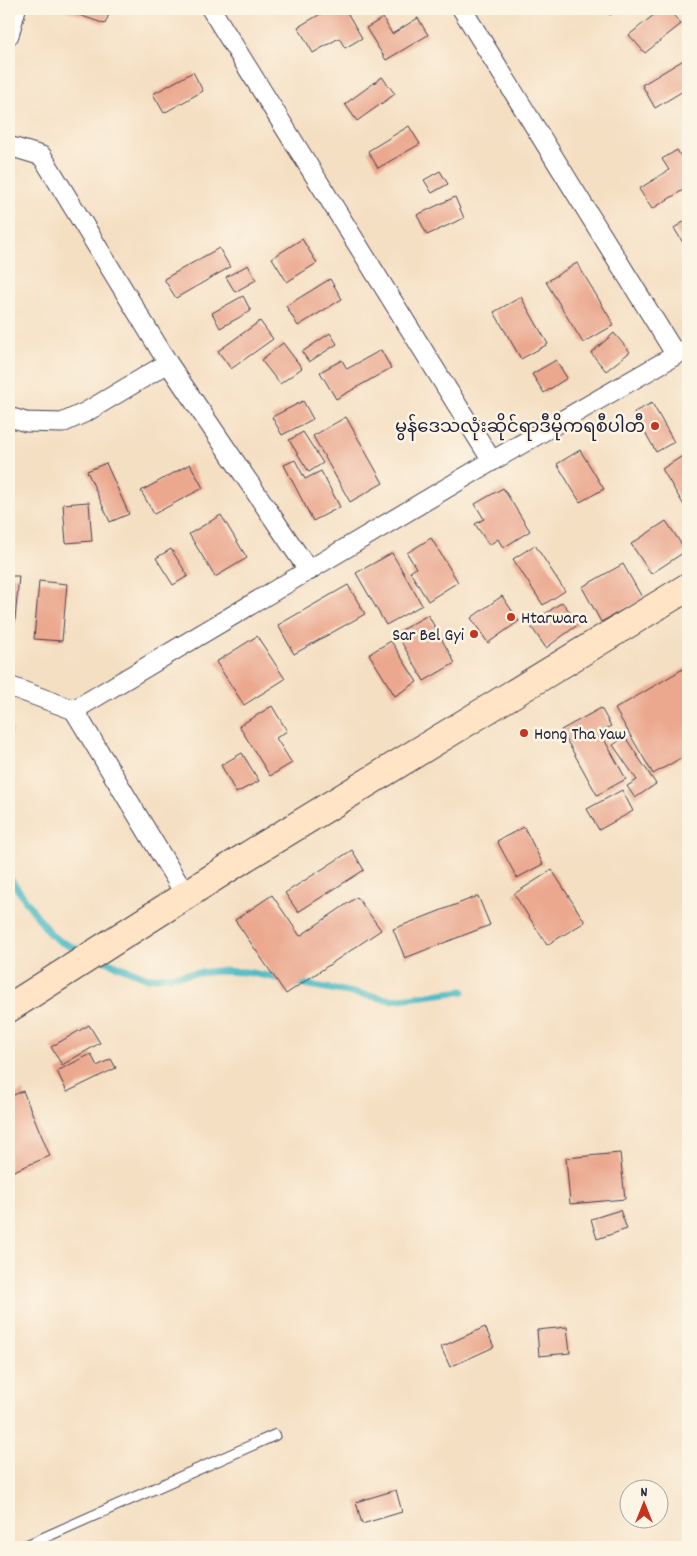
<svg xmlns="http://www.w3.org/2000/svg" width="697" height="1556" font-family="Dekko,'Noto Sans Myanmar',sans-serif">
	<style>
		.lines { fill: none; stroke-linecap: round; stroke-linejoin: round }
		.stream { stroke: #4cbac4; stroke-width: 7 }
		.building { fill: #eba88f }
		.lane-casing { stroke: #423e4f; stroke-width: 12 }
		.street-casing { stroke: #423e4f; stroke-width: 21 }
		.secondary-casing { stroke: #423e4f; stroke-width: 30 }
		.lane { stroke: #fff; stroke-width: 10 }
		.street { stroke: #fff; stroke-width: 19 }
		.secondary { stroke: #ffe4c6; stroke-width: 28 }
		.poi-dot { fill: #c8321e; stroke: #fcf5e5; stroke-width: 2 }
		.labels { text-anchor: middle; stroke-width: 5; stroke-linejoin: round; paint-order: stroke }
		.poi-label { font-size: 18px; fill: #22223b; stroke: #fcf5e5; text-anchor: end }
	</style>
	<rect width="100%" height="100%" fill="#fcf5e5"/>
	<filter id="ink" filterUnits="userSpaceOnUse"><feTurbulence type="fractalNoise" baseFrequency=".02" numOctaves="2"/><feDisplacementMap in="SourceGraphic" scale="10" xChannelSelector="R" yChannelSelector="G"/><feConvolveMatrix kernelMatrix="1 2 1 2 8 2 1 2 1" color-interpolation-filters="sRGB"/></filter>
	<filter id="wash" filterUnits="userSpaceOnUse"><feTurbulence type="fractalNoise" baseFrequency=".0096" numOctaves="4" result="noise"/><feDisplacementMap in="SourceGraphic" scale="20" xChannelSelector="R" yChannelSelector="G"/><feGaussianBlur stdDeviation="1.12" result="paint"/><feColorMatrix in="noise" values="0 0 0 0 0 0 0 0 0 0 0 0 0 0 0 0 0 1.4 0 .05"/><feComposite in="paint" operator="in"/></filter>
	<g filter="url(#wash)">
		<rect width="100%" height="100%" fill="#f5dfc3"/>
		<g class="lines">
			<!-- stream -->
			<g class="stream">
				<path d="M9 877 50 934 61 942 84 952"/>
				<path d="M101 959 148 978 218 971 246 972 283 979"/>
				<path d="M293 982 392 1000 463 991"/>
			</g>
		</g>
		<g id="blocks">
			<!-- building -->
			<g class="building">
				<path d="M62 9H111L105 24Z"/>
				<path d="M329 9H345L362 38 345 48 339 38 313 53 298 27Z"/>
				<path d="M607 9H620L610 15Z"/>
				<path d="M661 9H668L681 24 645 53 629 35Z"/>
				<path d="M383 18 392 34 418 18 428 35 386 60 366 28Z"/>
				<path d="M685 59 688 65V88L655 108 642 85Z"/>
				<path d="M193 72 203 91 164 113 153 94Z"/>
				<path d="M382 77 395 94 357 121 345 104Z"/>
				<path d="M409 126 420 144 378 168 368 151Z"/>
				<path d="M677 150 687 166 688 165V187L652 209 639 189 669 170 662 159Z"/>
				<path d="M440 171 448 184 432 193 424 180Z"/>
				<path d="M455 197 464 218 427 235 417 215Z"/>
				<path d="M688 219V251L674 228Z"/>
				<path d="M302 239 317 263 287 282 272 258Z"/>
				<path d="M219 248 230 267 176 298 164 279Z"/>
				<path d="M577 263 614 325 583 343 546 282Z"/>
				<path d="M248 265 256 280 235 292 226 277Z"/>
				<path d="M330 279 342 299 298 326 286 306Z"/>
				<path d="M243 296 251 311 220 328 212 313Z"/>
				<path d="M521 297 548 344 521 359 494 312Z"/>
				<path d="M260 321 273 339 231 369 218 351Z"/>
				<path d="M330 333 337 344 309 362 302 352Z"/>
				<path d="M614 333 630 352 606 371 591 353Z"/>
				<path d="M283 343 302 368 280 384 261 360Z"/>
				<path d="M381 350 391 368 336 399 320 372 342 360 347 369Z"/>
				<path d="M556 360 567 378 544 393 532 374Z"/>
				<path d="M303 401 313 419 282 435 272 417Z"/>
				<path d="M652 403 674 442 656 452 634 412Z"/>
				<path d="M346 417 383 483 350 502 313 436Z"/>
				<path d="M303 432 323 463 309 472 289 440Z"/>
				<path d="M580 450 604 489 580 502 557 464Z"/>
				<path d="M684 455 688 461V512L662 469Z"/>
				<path d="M295 460 305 479 321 471 340 507 313 521 284 465Z"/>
				<path d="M106 463 129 514 110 522 87 471Z"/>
				<path d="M190 464 203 488 154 514 141 491Z"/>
				<path d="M503 488 530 531 503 548 498 539 489 545 475 524 484 519 475 504Z"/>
				<path d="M89 502 92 541 66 543 63 504Z"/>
				<path d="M221 515 247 558 215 577 189 534Z"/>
				<path d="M666 521 686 551 651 574 631 544Z"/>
				<path d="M431 538 458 582 428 601 410 572 416 568 407 553Z"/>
				<path d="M535 545 565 591 543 605 513 559Z"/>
				<path d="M171 549 188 576 173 585 156 558Z"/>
				<path d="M392 553 422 605 386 625 356 573Z"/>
				<path d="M623 564 643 599 601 622 582 587Z"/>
				<path d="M9 576H19L14 631 9 630Z"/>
				<path d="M39 581 67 584 62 641 34 639Z"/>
				<path d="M348 585 365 614 294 654 278 625Z"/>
				<path d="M502 596 519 621 488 643 471 618Z"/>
				<path d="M562 602 579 624 546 648 530 625Z"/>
				<path d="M428 615 455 663 424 681 396 633Z"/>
				<path d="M257 636 285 679 244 705 216 662Z"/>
				<path d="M391 641 417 682 395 696 369 654Z"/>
				<path d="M688 666V754L653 774 615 709Z"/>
				<path d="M272 706 287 731 276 738 292 763 270 776 239 726Z"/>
				<path d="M601 708 611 726 600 732 626 779 597 795 561 730Z"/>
				<path d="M9 726 13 729 9 738Z"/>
				<path d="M625 737 656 784 635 798 627 786 637 780 613 745Z"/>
				<path d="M242 753 259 781 236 793 221 765Z"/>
				<path d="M622 790 633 811 599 830 587 809Z"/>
				<path d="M524 827 543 864 517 878 497 841Z"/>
				<path d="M352 850 364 870 298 912 285 893Z"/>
				<path d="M552 870 585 922 547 945 514 894Z"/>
				<path d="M272 895 300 936 357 897 381 930 286 994 235 920Z"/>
				<path d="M478 896 490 925 405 958 393 929Z"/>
				<path d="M89 1025 100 1043 62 1065 51 1047Z"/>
				<path d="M91 1054 97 1066 111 1059 116 1068 67 1092 57 1071Z"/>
				<path d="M23 1091 50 1156 9 1173V1097Z"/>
				<path d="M620 1153 625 1199 570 1204 566 1158Z"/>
				<path d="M620 1210 627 1229 597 1239 591 1219Z"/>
				<path d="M485 1327 494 1347 450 1367 441 1347Z"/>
				<path d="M567 1327 570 1353 539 1356 537 1330Z"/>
				<path d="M396 1490 402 1512 362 1524 356 1502Z"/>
			</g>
		</g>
	</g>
	<g filter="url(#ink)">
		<use href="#blocks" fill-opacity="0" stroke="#423e4f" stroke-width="1"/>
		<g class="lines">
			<!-- lane casing -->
			<g class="lane-casing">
				<path id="lane" d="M23 1547 275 1435"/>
			</g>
			<!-- street casing -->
			<g class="street-casing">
				<g id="street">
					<path d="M211 9 492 461"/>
					<path d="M462 9 676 355"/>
					<path d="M9 35 16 9"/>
					<path d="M9 146 42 156 168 363 309 571"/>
					<path d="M9 417 26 422 62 423 86 412 168 363"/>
					<path d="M9 686 74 710 186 896"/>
					<path d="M74 710 492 461 688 348"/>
				</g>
			</g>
			<!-- secondary casing -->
			<g class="secondary-casing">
				<path id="secondary" d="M9 1008 244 858 688 587"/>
			</g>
			<!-- lane -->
			<use href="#lane" class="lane"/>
			<!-- street -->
			<use href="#street" class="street"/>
			<!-- secondary -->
			<use href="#secondary" class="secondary"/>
		</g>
	</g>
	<!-- markers -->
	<g class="poi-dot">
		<circle cx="655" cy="426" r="5"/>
		<circle cx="511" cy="617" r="5"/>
		<circle cx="474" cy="634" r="5"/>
		<circle cx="524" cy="733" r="5"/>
	</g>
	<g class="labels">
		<!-- poi labels -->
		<g class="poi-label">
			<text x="645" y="432">မွန်ဒေသလုံးဆိုင်ရာဒီမိုကရစီပါတီ</text>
			<text x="521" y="623" text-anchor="start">Htarwara</text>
			<text x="464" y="640">Sar Bel Gyi</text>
			<text x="534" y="739" text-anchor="start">Hong Tha Yaw</text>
		</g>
	</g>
	<!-- margin -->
	<rect width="697" height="1556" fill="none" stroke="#fcf5e5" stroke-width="30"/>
	<!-- north arrow -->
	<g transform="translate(644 1504)"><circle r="24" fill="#fcf5e5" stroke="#a5a1a1"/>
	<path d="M0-4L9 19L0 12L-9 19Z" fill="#c8321e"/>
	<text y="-8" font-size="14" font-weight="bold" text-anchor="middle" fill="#22223b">N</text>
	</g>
</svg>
